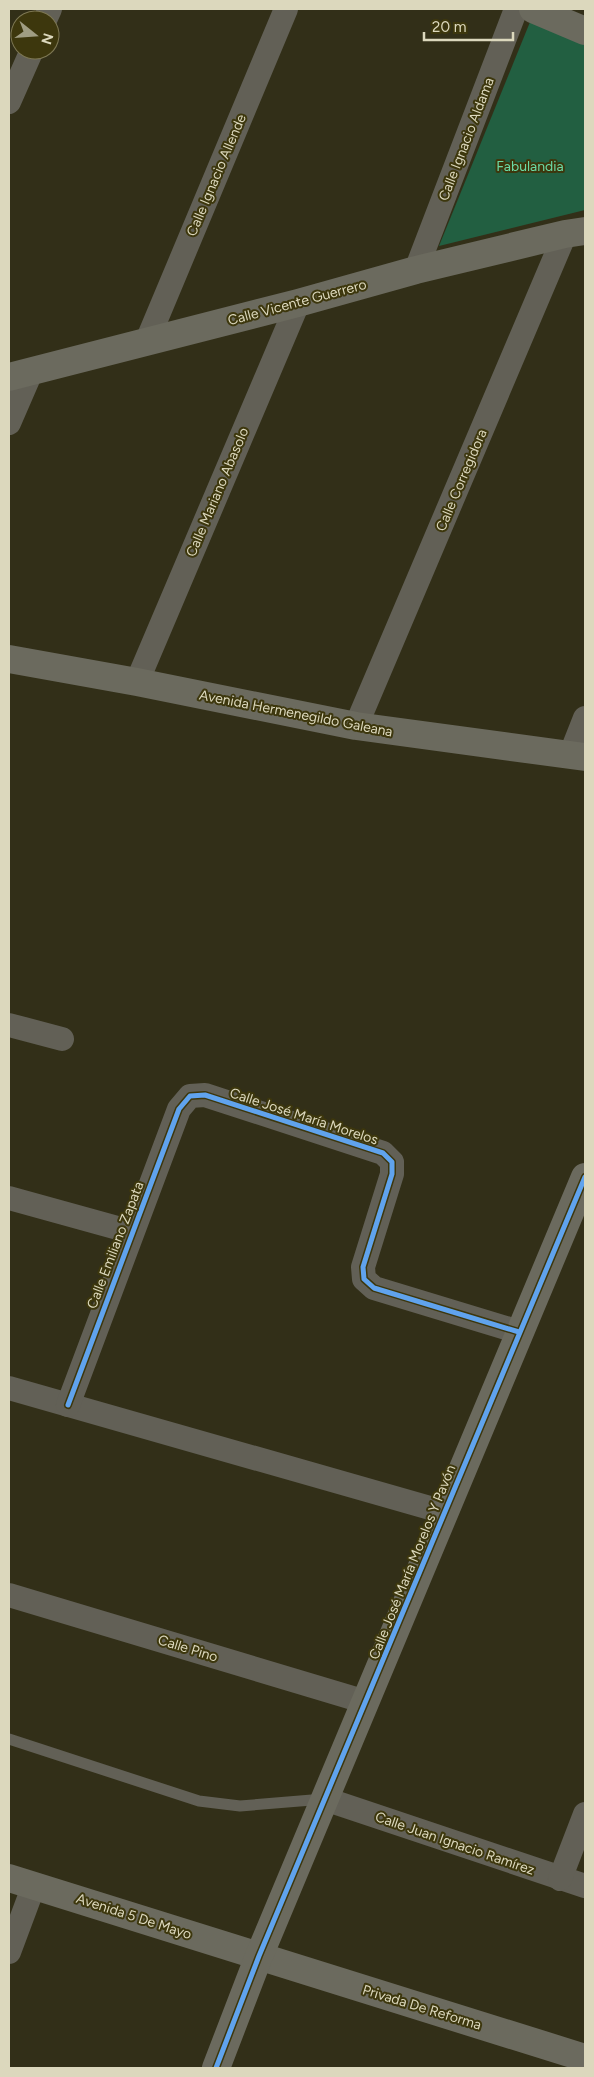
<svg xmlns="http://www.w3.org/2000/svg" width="594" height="2077" font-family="Figtree,sans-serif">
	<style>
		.green { fill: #225f41 }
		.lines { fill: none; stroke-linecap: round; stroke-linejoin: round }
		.lane { stroke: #626056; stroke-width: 11 }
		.street { stroke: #626056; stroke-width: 24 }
		.secondary { stroke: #6b6a5e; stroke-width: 28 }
		.cycleway-casing { stroke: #3d370d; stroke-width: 8 }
		.cycleway { stroke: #60a3ed; stroke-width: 5 }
		.labels { text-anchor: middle; stroke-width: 4; stroke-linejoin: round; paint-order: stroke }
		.street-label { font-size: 14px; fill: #dcd8bd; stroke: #3d370d }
		.park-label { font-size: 14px; fill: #6bdaa5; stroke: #3d370d }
	</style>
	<rect width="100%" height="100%" fill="#322f18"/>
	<!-- green -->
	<path class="green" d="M530 22 585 44V210L439 246Z"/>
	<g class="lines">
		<!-- lane -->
		<path class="lane" d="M9 1739 199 1801 240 1806 324 1799"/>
		<!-- street -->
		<g class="street">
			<path d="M45 20 50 9"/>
			<path d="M9 102 32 50"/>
			<path d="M416 270 516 9"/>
			<path d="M147 341 286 9"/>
			<path d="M9 423 32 370"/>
			<path d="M137 682 298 303"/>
			<path d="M356 726 565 234"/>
			<path d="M570 756 585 718"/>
			<path d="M9 1025 62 1039"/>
			<path d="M9 1198 132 1232"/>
			<path d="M9 1388 444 1512"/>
			<path d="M68 1405 179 1109 190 1096 205 1095 383 1153 392 1162V1174L363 1267 364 1279 374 1288 519 1332"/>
			<path d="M9 1595 366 1702"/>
			<path d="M325 1799 585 1886"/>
			<path d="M560 1879 585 1814"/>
			<path d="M9 1952 34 1885"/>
		</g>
		<!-- secondary -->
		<g class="secondary">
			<path d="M533 9 585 31"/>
			<path d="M9 377 298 303 416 270 565 234 585 231"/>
			<path d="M9 659 137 682 356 726 585 757"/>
			<path d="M9 1878 585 2058"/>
			<path d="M216 2068 259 1956 585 1177"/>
		</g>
		<!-- cycleway casing -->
		<g class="cycleway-casing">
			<g id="cycleway">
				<path d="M68 1405 179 1109 190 1096 205 1095 383 1153 392 1162V1174L363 1267 364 1279 374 1288 519 1332"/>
				<path d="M216 2068 259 1956 585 1177"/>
			</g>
		</g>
		<!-- cycleway -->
		<use href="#cycleway" class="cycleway"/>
	</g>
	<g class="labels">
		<!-- street labels -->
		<g class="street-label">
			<text transform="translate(466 139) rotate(-69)" y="5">Calle Ignacio Aldama</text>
			<text transform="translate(216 175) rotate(-67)" y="5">Calle Ignacio Allende</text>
			<text transform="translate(297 302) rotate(-15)" y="5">Calle Vicente Guerrero</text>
			<text transform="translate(461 480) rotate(-67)" y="5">Calle Corregidora</text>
			<text transform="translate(217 492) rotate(-67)" y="5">Calle Mariano Abasolo</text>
			<text transform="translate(296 713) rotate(11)" y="5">Avenida Hermenegildo Galeana</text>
			<text transform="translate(304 1116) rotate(18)" y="5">Calle José María Morelos</text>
			<text transform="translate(115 1245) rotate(-69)" y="5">Calle Emiliano Zapata</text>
			<text transform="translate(412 1562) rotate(-68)" y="5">Calle José María Morelos Y Pavón</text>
			<text transform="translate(188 1648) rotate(17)" y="5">Calle Pino</text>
			<text transform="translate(455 1843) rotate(19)" y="5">Calle Juan Ignacio Ramírez</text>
			<text transform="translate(134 1916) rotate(18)" y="5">Avenida 5 De Mayo</text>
			<text transform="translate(422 2007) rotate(17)" y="5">Privada De Reforma</text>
		</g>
		<!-- park labels -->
		<g class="park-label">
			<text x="530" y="171">Fabulandia</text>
		</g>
	</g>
	<!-- border -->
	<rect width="594" height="2077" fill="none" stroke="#dcd8bd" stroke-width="20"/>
	<!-- north arrow -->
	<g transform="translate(35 35) rotate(107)"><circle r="24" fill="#3d370d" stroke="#7d7753"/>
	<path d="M0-4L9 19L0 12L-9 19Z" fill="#a09d83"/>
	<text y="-8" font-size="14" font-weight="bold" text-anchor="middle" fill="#dcd8bd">N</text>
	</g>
	<!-- scale -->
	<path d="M424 32v8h89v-8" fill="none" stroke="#dcd8bd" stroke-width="2.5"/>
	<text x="432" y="32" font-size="15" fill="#dcd8bd" stroke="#3d370d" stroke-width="4" paint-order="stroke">20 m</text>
</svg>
